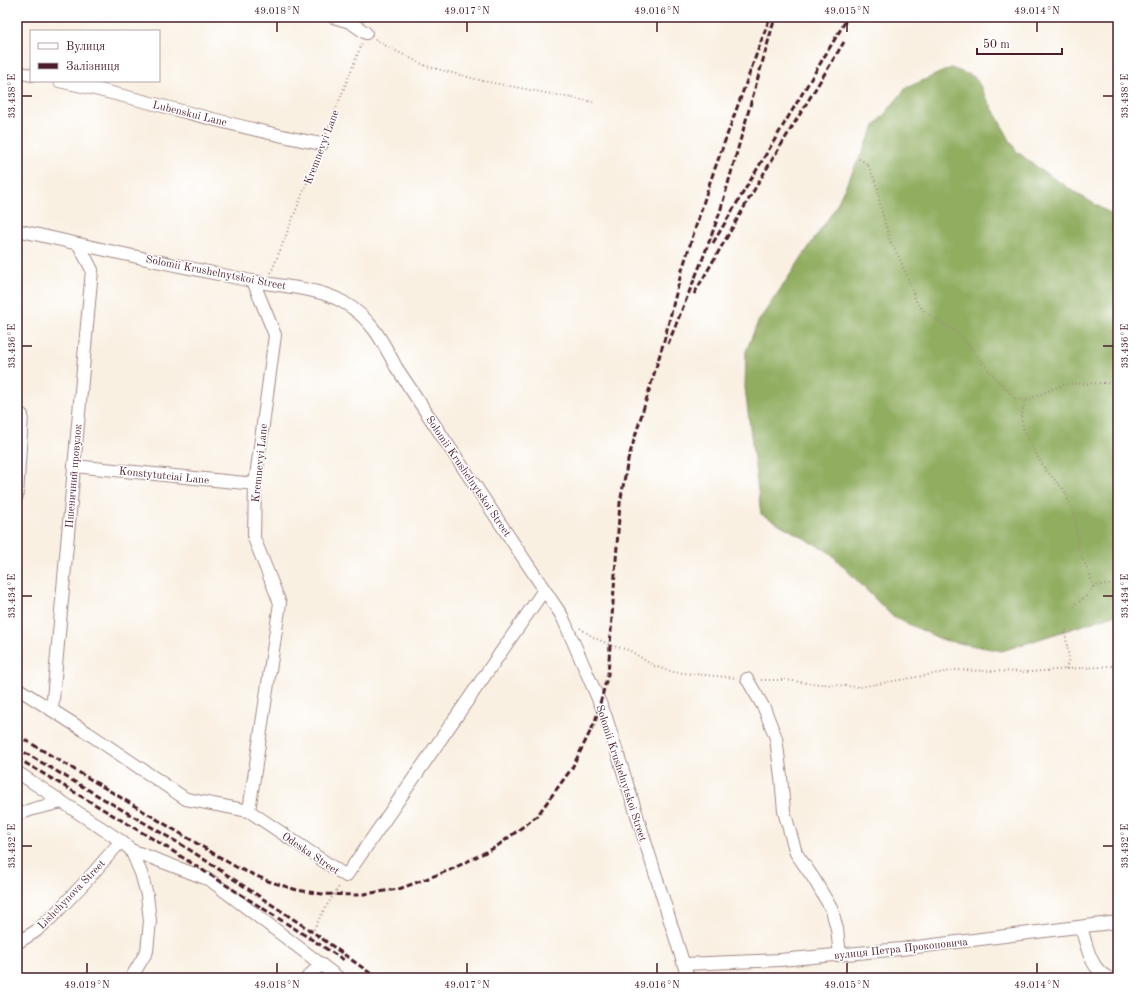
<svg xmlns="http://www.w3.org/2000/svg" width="1135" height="995" font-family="'Old Standard TT',serif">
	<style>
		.forest { fill: #91ad60; stroke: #6e6646 }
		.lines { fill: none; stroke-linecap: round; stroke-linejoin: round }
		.street-casing { stroke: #a28886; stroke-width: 14 }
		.path { stroke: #a28886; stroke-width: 2; stroke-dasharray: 1 3; stroke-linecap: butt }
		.street { stroke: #fff; stroke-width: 12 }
		.rail { stroke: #4a1f2b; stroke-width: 3; stroke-dasharray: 6 3; stroke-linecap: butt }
		.ticks { fill: none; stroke: #4a1f2b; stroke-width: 1.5 }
		.labels { text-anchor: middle; stroke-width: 3; stroke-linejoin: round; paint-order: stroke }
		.street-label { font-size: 11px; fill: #4a1f2b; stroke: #fff }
		.neatline { fill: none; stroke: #4a1f2b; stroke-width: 1.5 }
		.ticks-label { font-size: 10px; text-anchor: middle; fill: #4a1f2b }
	</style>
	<rect width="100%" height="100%" fill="#fff"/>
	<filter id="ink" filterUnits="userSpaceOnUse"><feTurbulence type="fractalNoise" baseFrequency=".025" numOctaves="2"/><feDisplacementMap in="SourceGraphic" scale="8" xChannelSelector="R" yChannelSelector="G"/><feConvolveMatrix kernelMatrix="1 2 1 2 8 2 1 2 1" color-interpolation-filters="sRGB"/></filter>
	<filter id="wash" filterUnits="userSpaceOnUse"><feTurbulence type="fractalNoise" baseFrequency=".012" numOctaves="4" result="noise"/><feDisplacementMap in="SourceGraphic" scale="16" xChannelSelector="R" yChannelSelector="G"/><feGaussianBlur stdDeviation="0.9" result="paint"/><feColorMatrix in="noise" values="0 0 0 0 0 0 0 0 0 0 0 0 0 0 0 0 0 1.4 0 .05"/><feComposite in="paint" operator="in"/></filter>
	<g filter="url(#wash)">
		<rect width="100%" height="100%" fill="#f9f0e2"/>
		<!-- forest -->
		<path class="forest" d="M951 68 975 77 1016 151 1045 173 1078 194 1118 218V597L1114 615 1002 651 943 640 893 617 829 552 761 514 745 388 746 351 758 322 834 210 875 126 906 88Z"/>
	</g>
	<g filter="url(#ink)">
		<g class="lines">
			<!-- street casing -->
			<g class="street-casing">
				<g id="street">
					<path d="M333 17 350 22 366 33"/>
					<path d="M17 72 31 75"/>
					<path d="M59 81C147 99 233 128 322 144"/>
					<path d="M17 230C95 248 173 265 252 281 280 286 319 288 343 302 371 318 382 340 396 367L562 616 606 717 688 978"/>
					<path d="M74 466 255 484"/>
					<path d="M17 496 22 415"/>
					<path d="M747 679 764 708 776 738 781 777 784 811 796 853 814 879 832 910 837 929 840 955"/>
					<path d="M17 688 88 733 186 799 249 811 346 876 544 590"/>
					<path d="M52 710 92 270 79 245"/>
					<path d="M17 772 121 841 131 850 210 880 339 978"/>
					<path d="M249 811 280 603 254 538 255 484 275 335 253 281"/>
					<path d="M17 815 33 809 62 802"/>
					<path d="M1081 927C1087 946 1090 969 1109 978"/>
					<path d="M17 943 36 931 52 917 88 879 121 841"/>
					<path d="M684 964 780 960 901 949 1118 922"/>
					<path d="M131 978 147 951 150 921 147 895 141 873 131 850"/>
					<path d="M307 978 321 964"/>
				</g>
			</g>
			<!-- path -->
			<g class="path">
				<path d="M375 39 388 47 426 66 483 81 593 102"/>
				<path d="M326 134 362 43"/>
				<path d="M859 159 868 164 878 189 880 205 890 241 900 259 917 303 924 311 960 335 996 379 1015 398 1025 401 1065 384 1106 383 1118 386"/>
				<path d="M271 273 318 155"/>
				<path d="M1025 401 1021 418 1024 430 1032 447 1045 469 1064 490 1074 512 1079 550 1090 575 1093 587C1088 595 1083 600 1075 604L1074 609"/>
				<path d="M1093 587 1098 585 1118 584"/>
				<path d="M580 628 593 637 610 645 629 650 654 666 673 672 737 678"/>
				<path d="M1066 669 1069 659 1065 631 1069 627"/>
				<path d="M761 680H786L808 683 860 687 956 670 1031 672 1081 668 1099 667 1118 665"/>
				<path d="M308 940 324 910 340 885"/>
			</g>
			<!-- street -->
			<use href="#street" class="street"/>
			<!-- rail -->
			<g class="rail">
				<path d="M713 243 848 17"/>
				<path d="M694 294 764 173 844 42"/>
				<path d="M668 344 703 258 720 212 774 21"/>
				<path d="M17 735 236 867 268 881 297 890 322 894 357 895 399 889 450 870 496 847 537 816 572 768 595 722 608 674 620 503 628 460 664 341 682 270 710 182 770 17"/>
				<path d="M17 748 187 848 317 935 377 978"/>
				<path d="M17 758 163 845 344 960"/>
			</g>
		</g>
	</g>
	<!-- ticks -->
	<path class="ticks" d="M277 22V32M467 22V32M657 22V32M847 22V32M1037 22V32M22 96H32M1103 96H1113M22 346H32M1103 346H1113M22 596H32M1103 596H1113M22 846H32M1103 846H1113M87 963V973M277 963V973M467 963V973M657 963V973M847 963V973M1037 963V973"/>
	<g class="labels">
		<!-- street labels -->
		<g class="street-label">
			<text transform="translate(190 113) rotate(14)" y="4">Lubenskui Lane</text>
			<text transform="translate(321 147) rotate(-69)" y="4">Kremnevyi Lane</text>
			<text transform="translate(216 272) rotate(11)" y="4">Solomii Krushelnytskoi Street</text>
			<text transform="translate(259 463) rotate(-84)" y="4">Kremnevyi Lane</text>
			<text transform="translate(164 475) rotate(6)" y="4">Konstytutciai Lane</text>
			<text transform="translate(73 476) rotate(-85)" y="4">Пшеничний провулок</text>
			<text transform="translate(469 476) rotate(56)" y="4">Solomii Krushelnytskoi Street</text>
			<text transform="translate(622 773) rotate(72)" y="4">Solomii Krushelnytskoi Street</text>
			<text transform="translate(311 853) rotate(34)" y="4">Odeska Street</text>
			<text transform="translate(71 894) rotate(-46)" y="4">Lishchynova Street</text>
			<text transform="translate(901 948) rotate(-6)" y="4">вулиця Петра Прокоповича</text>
		</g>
	</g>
	<!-- margin -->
	<rect width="1135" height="995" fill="none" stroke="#fff" stroke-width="44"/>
	<!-- legend -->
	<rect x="30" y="30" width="130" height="52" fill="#ffffff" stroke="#b7a5aa"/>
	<rect x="38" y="43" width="20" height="6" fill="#ffffff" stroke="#b7a5aa"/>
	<text x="66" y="50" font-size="12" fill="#4a1f2b">Вулиця</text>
	<rect x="38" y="63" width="20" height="6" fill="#4a1f2b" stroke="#b7a5aa"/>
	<text x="66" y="70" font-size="12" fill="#4a1f2b">Залізниця</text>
	<!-- scale -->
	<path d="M977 48v6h85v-6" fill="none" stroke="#4a1f2b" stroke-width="2"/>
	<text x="983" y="48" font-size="12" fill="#4a1f2b" stroke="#ffffff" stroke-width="3" paint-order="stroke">50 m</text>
	<rect x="22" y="22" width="1091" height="951" class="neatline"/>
	<g class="ticks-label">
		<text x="277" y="14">49.018°N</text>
		<text x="467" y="14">49.017°N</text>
		<text x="657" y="14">49.016°N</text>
		<text x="847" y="14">49.015°N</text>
		<text x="1037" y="14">49.014°N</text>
		<text transform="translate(1124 96) rotate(-90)" y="4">33.438°E</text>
		<text transform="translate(11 96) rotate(-90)" y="4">33.438°E</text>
		<text transform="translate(1124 346) rotate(-90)" y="4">33.436°E</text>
		<text transform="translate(11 346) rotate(-90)" y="4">33.436°E</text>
		<text transform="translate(1124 596) rotate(-90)" y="4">33.434°E</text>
		<text transform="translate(11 596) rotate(-90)" y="4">33.434°E</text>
		<text transform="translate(1124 846) rotate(-90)" y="4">33.432°E</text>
		<text transform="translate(11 846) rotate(-90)" y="4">33.432°E</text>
		<text x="87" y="988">49.019°N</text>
		<text x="277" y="988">49.018°N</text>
		<text x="467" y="988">49.017°N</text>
		<text x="657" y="988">49.016°N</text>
		<text x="847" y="988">49.015°N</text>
		<text x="1037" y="988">49.014°N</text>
	</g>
</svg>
